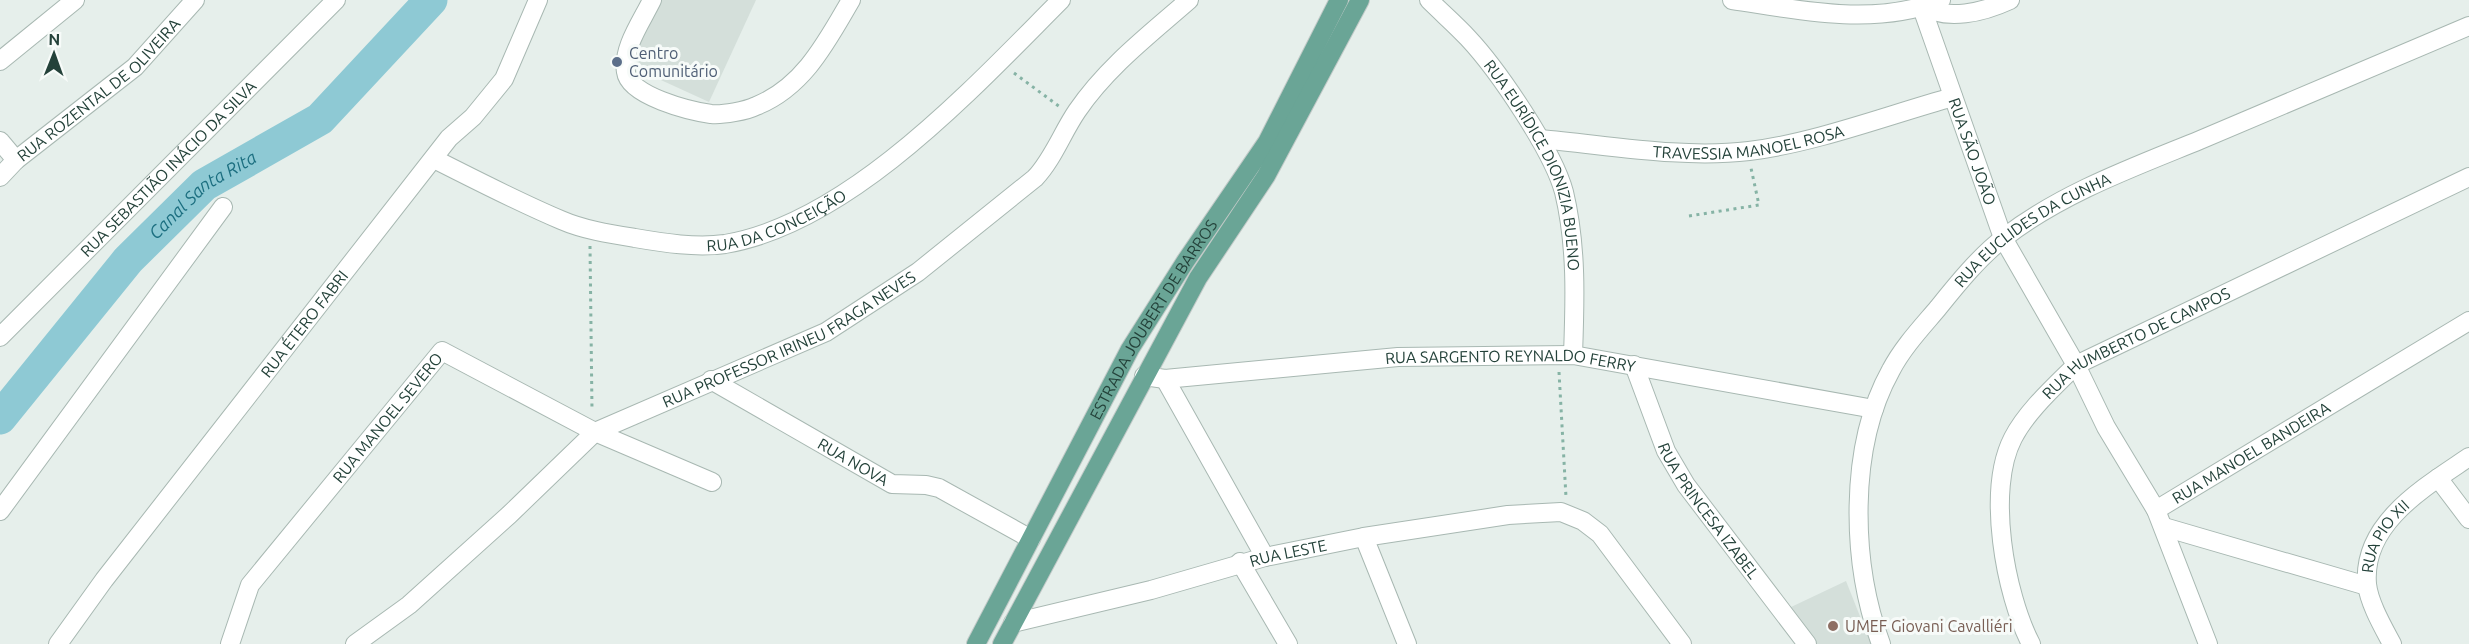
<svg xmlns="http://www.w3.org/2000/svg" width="2469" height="644" font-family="Ubuntu,sans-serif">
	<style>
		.built { fill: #d4dfda }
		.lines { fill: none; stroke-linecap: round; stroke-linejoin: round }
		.river { stroke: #8ec9d4; stroke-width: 33 }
		.minor-casing { stroke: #a8b8b2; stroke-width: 20 }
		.major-casing { stroke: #c2cac8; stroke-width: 20 }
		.path { stroke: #86b3a5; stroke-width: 3; stroke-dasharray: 3 4.5; stroke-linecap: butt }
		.minor { stroke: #fff; stroke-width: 18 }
		.major { stroke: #6aa596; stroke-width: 18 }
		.service-dot { fill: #5c6f8a; stroke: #f7fbf9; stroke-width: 2 }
		.education-dot { fill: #8d6e63; stroke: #f7fbf9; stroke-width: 2 }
		.labels { text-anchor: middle; stroke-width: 6; stroke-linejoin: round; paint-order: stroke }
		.service-label { font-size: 16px; fill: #4e5e75; stroke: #f7fbf9; text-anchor: start }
		.street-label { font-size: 16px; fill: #24423a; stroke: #f7fbf9 }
		.education-label { font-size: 16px; fill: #785e54; stroke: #f7fbf9; text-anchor: start }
		.water-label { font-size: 18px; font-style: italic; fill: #1c6f80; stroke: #f7fbf9 }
	</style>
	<rect width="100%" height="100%" fill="#e6efeb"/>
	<!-- built -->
	<g class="built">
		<path d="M659 0H756L709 102 628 65Z"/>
		<path d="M1846 581 1871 644H1814L1789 608Z"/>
	</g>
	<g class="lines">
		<!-- river -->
		<path class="river" id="s1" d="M0 418 128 260 204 185 320 119 431 0"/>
		<!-- minor casing -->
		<g class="minor-casing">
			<g id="minor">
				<path d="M652 0C642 21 622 48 626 72 629 96 690 111 711 114 723 115 746 111 756 106 804 87 827 41 851 0"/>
				<path id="s2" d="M1429 0C1442 13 1456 25 1468 38 1498 70 1553 151 1564 192 1577 246 1575 301 1573 355"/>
				<path d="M1732 0C1800 10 1875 27 1941 0"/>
				<path d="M1920 5C1947 22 1984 12 2010 0"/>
				<path id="s3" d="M1922 8 2003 238 2076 365 2106 427 2156 510 2208 644"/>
				<path d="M0 61 75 0"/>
				<path id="s4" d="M1540 139C1608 145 1681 159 1749 151 1815 143 1888 115 1953 97"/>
				<path d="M0 141 16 160"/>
				<path id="s5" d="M434 159C476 180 518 202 561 220 584 230 610 234 635 238 664 243 696 248 725 244 850 223 974 87 1061 0"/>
				<path id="s6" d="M0 177 16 160 135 67 195 0"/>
				<path id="s7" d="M0 337 336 0"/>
				<path id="s8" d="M1634 365 1666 451 1686 485 1807 644"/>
				<path id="s9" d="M1144 376 1165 379 1398 357 1573 355 1874 409"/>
				<path d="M1165 379 1265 557"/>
				<path id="s10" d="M711 380 892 484 926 485 939 488 1031 539"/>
				<path d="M2438 478 2469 519"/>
				<path id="s11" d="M2156 510 2469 321"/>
				<path d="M0 511 223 207"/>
				<path d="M2164 527 2367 586"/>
				<path d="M1364 537 1407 644"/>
				<path d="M1240 562 1288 644"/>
				<path id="s12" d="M1013 623 1151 590 1265 557 1364 537 1508 515 1561 512 1583 521 1600 534 1682 644"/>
				<path id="s13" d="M58 644 104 580 449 138 473 117 504 79 538 0"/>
				<path id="s14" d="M230 644 250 585 442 351 595 432 712 482"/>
				<path id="s15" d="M355 644 409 605 509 515 595 432 826 332 918 272 1035 178C1053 159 1062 133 1077 111 1107 67 1149 35 1189 0"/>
				<path id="s16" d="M1881 644C1851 563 1848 447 1891 370 1903 347 1922 327 1938 308 1958 283 1980 256 2005 237 2062 193 2134 167 2200 140 2290 102 2379 64 2469 26"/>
				<path id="s17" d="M2031 644C2005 594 1986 490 2013 438 2027 411 2054 387 2076 365L2469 177"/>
				<path id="s18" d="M2392 644C2383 627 2369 603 2367 584 2362 523 2425 487 2469 457"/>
			</g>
		</g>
		<!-- major casing -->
		<g class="major-casing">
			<g id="major">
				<path id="s19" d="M976 644 1130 349 1185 262 1267 142 1339 0"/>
				<path d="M1002 644 1198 278 1266 176 1360 0"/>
			</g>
		</g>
		<!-- path -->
		<g class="path">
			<path d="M1014 73 1060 107"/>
			<path d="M1689 216 1759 205 1751 168"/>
			<path d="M590 246 592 410"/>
			<path d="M1559 372 1566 497"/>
		</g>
		<!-- minor -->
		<use href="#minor" class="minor"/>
		<!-- major -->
		<use href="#major" class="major"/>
	</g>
	<!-- markers -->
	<circle class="service-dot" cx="617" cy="62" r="6"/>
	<circle class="education-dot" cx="1833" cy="626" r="6"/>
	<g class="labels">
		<!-- service labels -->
		<g class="service-label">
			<text x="629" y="59">Centro<tspan x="629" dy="18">Comunitário</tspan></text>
		</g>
		<!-- street labels -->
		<g class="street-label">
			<text dy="6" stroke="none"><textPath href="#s6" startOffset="132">RUA ROZENTAL DE OLIVEIRA</textPath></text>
			<text dy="6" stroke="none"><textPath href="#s4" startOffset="210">TRAVESSIA MANOEL ROSA</textPath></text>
			<text dy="6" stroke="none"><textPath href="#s3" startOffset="152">RUA SÃO JOÃO</textPath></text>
			<text dy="6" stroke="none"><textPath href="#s2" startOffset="201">RUA EURÍDICE DIONIZIA BUENO</textPath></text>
			<text dy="6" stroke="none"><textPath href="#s7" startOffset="238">RUA SEBASTIÃO INÁCIO DA SILVA</textPath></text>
			<text dy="6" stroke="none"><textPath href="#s5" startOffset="364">RUA DA CONCEIÇÃO</textPath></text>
			<text dy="6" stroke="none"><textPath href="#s16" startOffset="484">RUA EUCLIDES DA CUNHA</textPath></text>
			<text dy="6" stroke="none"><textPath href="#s19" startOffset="370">ESTRADA JOUBERT DE BARROS</textPath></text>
			<text dy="6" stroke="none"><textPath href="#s13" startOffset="404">RUA ÉTERO FABRI</textPath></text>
			<text dy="6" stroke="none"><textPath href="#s15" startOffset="536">RUA PROFESSOR IRINEU FRAGA NEVES</textPath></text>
			<text dy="6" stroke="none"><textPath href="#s17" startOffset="372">RUA HUMBERTO DE CAMPOS</textPath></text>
			<text dy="6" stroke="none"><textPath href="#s9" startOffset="368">RUA SARGENTO REYNALDO FERRY</textPath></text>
			<text dy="6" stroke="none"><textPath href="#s14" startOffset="279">RUA MANOEL SEVERO</textPath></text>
			<text dy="6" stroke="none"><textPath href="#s11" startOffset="111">RUA MANOEL BANDEIRA</textPath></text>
			<text dy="6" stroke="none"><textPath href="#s10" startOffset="164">RUA NOVA</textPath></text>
			<text dy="6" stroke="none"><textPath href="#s8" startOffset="165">RUA PRINCESA IZABEL</textPath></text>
			<text dy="6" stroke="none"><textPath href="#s18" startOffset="118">RUA PIO XII</textPath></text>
			<text dy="6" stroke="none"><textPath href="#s12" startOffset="284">RUA LESTE</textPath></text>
		</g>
		<!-- education labels -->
		<g class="education-label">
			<text x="1845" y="632">UMEF Giovani Cavalliéri</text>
		</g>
		<!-- water labels -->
		<g class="water-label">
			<text dy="6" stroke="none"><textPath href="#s1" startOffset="303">Canal Santa Rita</textPath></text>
		</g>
	</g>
	<!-- north arrow -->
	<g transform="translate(54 54) rotate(1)" stroke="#f7fbf9" stroke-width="4.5" paint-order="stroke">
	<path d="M0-4.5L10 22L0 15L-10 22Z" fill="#24423a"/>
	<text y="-9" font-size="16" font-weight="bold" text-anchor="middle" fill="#24423a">N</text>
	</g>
</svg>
